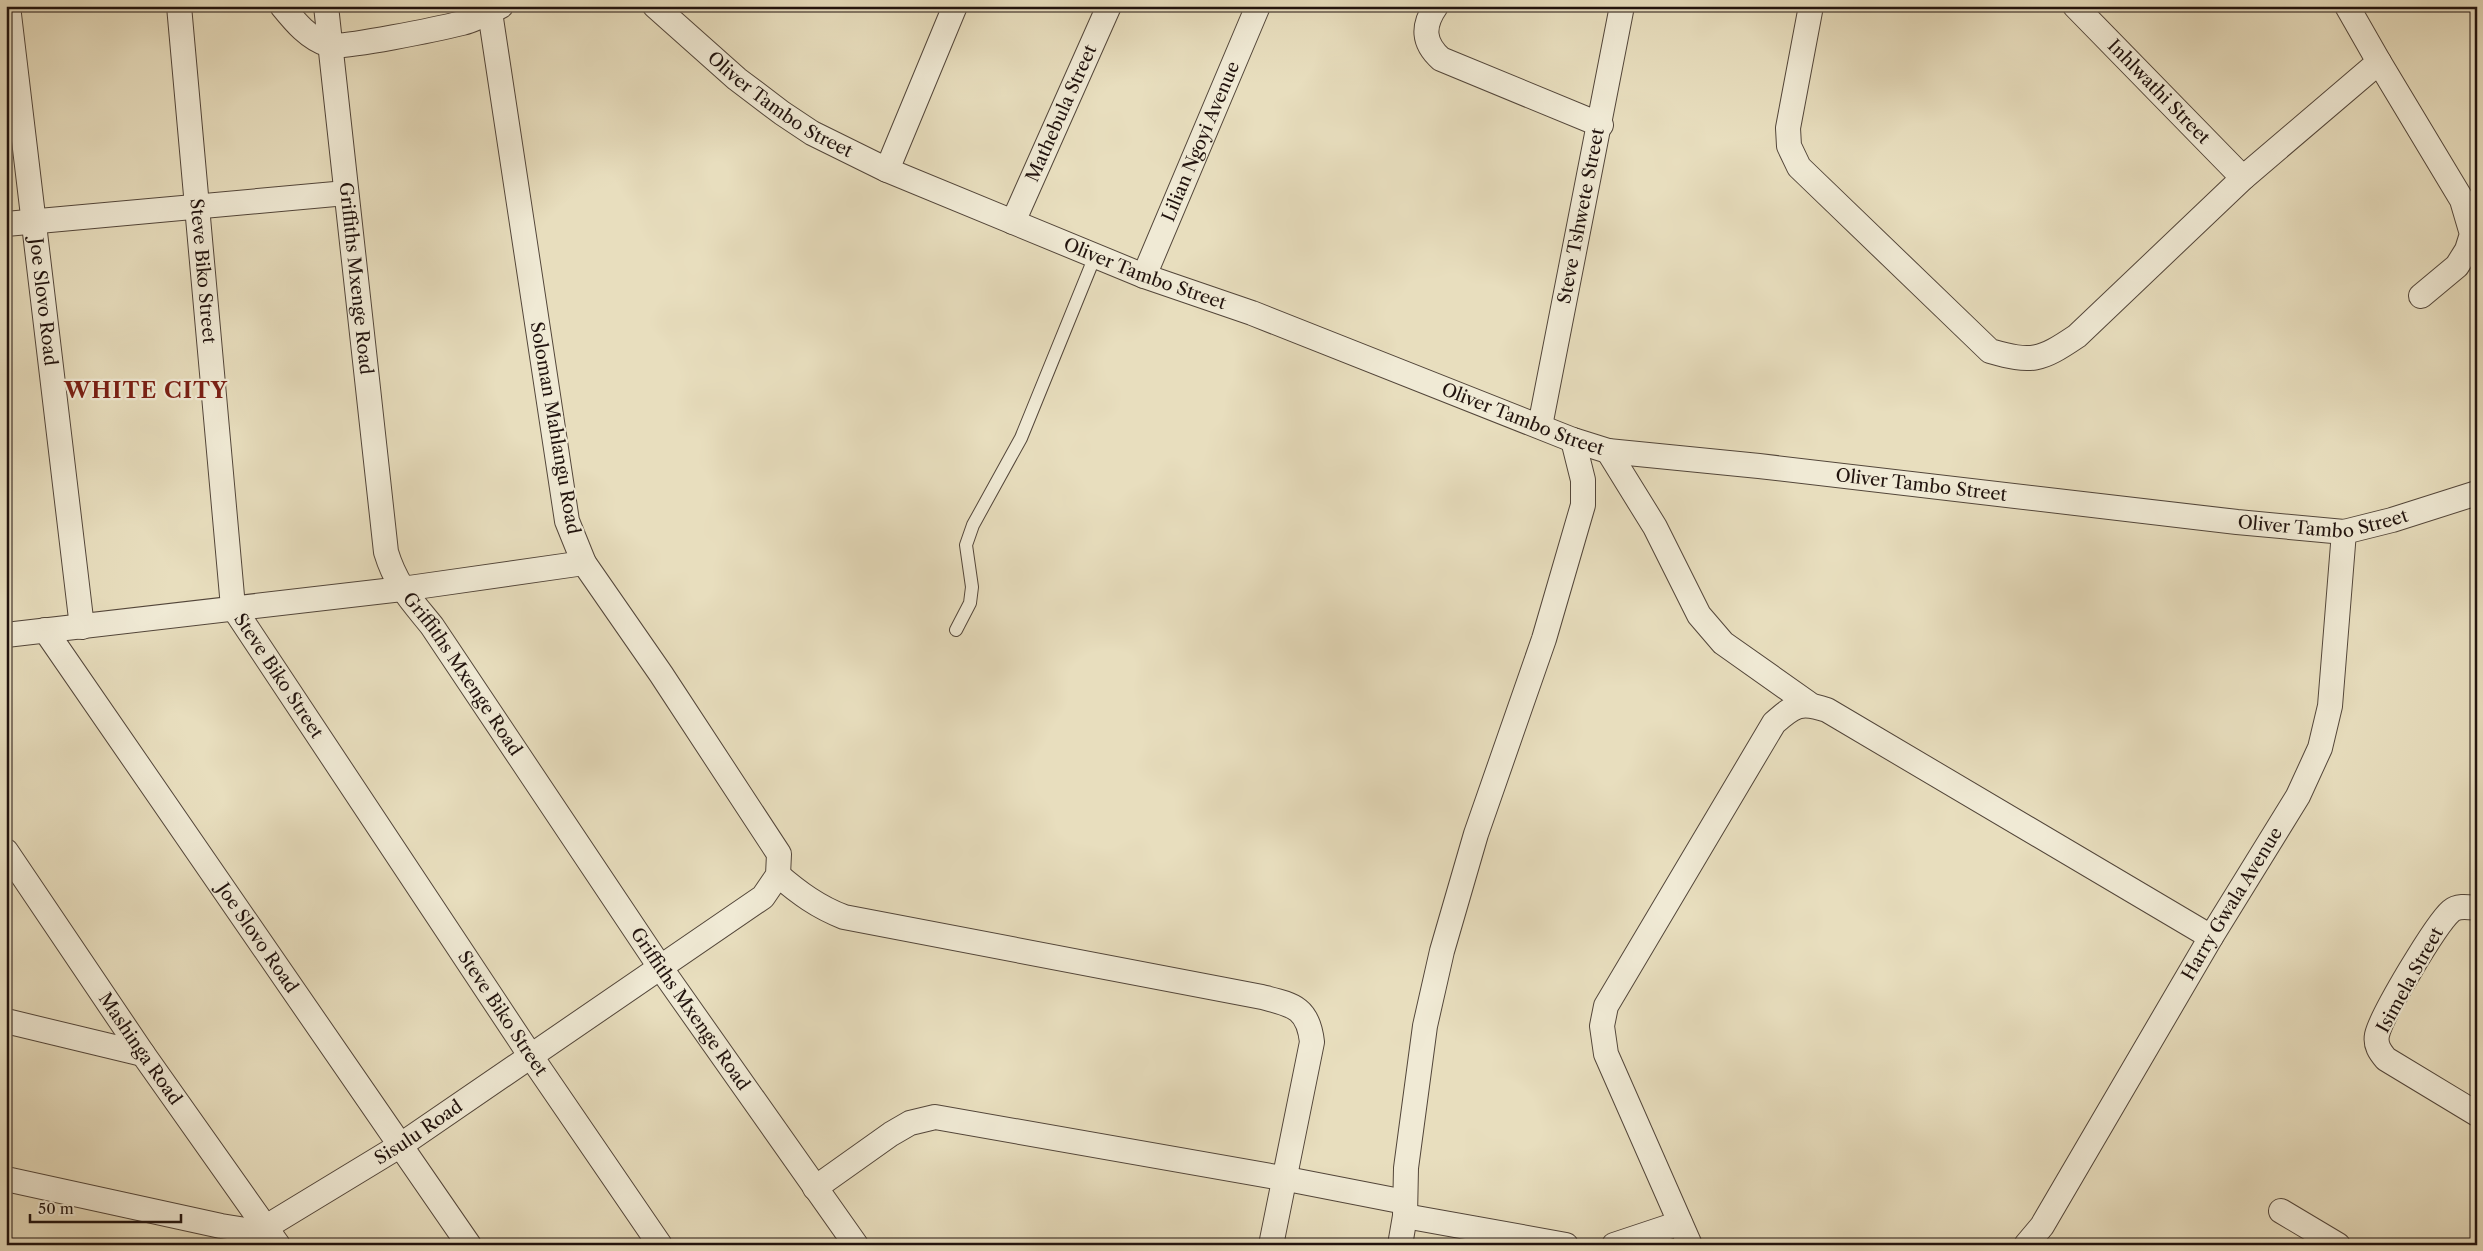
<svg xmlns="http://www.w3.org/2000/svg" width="2483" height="1251" font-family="'Libre Caslon Text',serif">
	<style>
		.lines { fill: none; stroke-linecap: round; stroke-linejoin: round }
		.service-casing { stroke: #53463a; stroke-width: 14 }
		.minor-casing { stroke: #53463a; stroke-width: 26 }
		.service { stroke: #f0ead5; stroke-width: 12 }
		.minor { stroke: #f0ead5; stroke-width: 24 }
		.labels { text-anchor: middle; stroke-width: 4.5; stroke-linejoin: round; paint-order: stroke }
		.street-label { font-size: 18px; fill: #21130e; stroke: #f0ead5 }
		.district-label { font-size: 22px; font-weight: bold; letter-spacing: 1px; fill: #7a1f14; stroke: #f0ead5 }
	</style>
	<rect width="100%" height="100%" fill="#e8debe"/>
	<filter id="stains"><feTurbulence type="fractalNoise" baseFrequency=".004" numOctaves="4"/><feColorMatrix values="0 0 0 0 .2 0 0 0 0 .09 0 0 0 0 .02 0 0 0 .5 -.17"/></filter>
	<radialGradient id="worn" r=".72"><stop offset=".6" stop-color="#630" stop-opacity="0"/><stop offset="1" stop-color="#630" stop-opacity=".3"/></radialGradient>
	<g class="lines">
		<!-- service casing -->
		<g class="service-casing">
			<path id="service" d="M956 630 970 603 972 587 966 545 973 525 1021 438 1095 256"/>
		</g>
		<!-- minor casing -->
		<g class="minor-casing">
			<g id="minor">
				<path id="s1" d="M8 6 82 627"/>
				<path id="s2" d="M179 6 233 607 530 1055 660 1245"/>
				<path d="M282 6C295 22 309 39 329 45 342 49 442 28 462 23 475 20 488 13 501 6"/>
				<path id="s3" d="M326 6 386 552C396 585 411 600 432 626L660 967 856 1245"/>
				<path id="s4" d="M655 6 737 79 782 113 812 133 887 170 1144 276 1252 313 1573 440 1608 451 1759 466 2237 522 2344 532 2392 520 2477 493"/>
				<path d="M1436 6C1422 26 1423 43 1441 59L1601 125"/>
				<path d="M1811 6 1788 128 1789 146 1799 167 1990 351C2032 363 2040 361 2077 336L2243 178 2379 62 2347 6"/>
				<path id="s5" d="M2075 6 2243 178"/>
				<path d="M2379 62 2462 200 2472 234 2467 250 2457 266 2421 296"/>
				<path d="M887 170 955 6"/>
				<path id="s6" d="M1013 222 1109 6"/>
				<path d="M6 224 346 193"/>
				<path id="s7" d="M1144 276 1258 6"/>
				<path id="s8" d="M1540 426 1622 6"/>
				<path d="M1608 451 1655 527 1699 615 1723 643 1808 703"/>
				<path id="s9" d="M45 630 469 1245"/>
				<path d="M6 635 402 589 584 563"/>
				<path id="s10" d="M6 851 143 1054 278 1245"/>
				<path d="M778 875C799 893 818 907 844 917L1262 997C1293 1005 1308 1007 1312 1042L1271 1245"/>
				<path d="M2477 908C2468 907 2458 905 2451 911 2436 924 2381 1016 2377 1035 2375 1045 2380 1052 2386 1059L2477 1114"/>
				<path d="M6 1021 143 1054"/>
				<path id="s11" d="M6 1179 221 1226 246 1230 266 1227 401 1145 763 897 778 875 779 854 661 674 584 563 567 521 490 12"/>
				<path d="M815 1188 891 1134 910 1123 935 1117 1282 1178 1405 1202"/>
				<path d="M2281 1211 2338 1245"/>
				<path d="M1405 1216 1566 1245"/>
				<path d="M1400 1245 1405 1216 1406 1168 1425 1026 1442 951 1476 834 1544 639 1583 505V480L1573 440"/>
				<path d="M1614 1245 1680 1223"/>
				<path d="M1690 1245 1606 1054 1602 1026 1606 1006 1774 723C1794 705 1801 701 1827 710L2211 937"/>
				<path id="s12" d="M2026 1245 2042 1226 2211 937 2298 796 2320 748 2330 706 2344 532"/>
			</g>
		</g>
		<!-- service -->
		<use href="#service" class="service"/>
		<!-- minor -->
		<use href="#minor" class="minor"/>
	</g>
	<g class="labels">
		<!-- street labels -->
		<g class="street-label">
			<text dy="6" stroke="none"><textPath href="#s5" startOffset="120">Inhlwathi Street</textPath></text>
			<text dy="6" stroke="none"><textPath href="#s4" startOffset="160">Oliver Tambo Street</textPath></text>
			<text dy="6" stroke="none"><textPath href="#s6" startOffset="119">Mathebula Street</textPath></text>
			<text dy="6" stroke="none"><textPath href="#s7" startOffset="146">Lilian Ngoyi Avenue</textPath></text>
			<text dy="6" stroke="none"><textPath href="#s8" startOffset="214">Steve Tshwete Street</textPath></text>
			<text dy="6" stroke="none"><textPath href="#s2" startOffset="266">Steve Biko Street</textPath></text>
			<text dy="6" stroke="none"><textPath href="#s4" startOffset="564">Oliver Tambo Street</textPath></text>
			<text dy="6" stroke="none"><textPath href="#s3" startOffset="274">Griffiths Mxenge Road</textPath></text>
			<text dy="6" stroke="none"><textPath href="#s1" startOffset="298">Joe Slovo Road</textPath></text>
			<text dy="6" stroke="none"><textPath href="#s4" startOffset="969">Oliver Tambo Street</textPath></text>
			<text transform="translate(555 428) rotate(80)" y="6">Soloman Mahlangu Road</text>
			<text dy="6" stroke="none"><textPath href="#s4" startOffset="1375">Oliver Tambo Street</textPath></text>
			<text dy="6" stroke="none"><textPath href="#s4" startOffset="1780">Oliver Tambo Street</textPath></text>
			<text dy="6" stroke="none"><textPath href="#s3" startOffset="694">Griffiths Mxenge Road</textPath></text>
			<text dy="6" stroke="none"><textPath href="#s2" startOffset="686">Steve Biko Street</textPath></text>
			<text dy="6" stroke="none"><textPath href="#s12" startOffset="399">Harry Gwala Avenue</textPath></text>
			<text dy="6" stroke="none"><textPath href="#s9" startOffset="374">Joe Slovo Road</textPath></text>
			<text transform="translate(2410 980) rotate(-61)" y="6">Isimela Street</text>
			<text dy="6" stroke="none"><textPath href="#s3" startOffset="1099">Griffiths Mxenge Road</textPath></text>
			<text dy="6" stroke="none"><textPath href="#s2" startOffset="1091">Steve Biko Street</textPath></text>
			<text dy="6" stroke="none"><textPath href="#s10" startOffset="239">Mashinga Road</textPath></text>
			<text dy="6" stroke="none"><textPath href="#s11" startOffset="445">Sisulu Road</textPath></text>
		</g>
		<!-- district labels -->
		<g class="district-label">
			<text x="146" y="398">WHITE CITY</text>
		</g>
	</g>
	<!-- margin -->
	<rect width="2483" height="1251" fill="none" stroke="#e8debe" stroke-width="25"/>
	<rect x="8" y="8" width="2468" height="1236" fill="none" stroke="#21130e" stroke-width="2.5"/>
	<rect x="12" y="12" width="2458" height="1226" fill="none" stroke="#21130e"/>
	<!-- scale -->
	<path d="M30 1214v8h151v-8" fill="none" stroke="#21130e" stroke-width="2.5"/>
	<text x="38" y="1214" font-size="15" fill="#21130e" stroke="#f0ead5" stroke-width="4" paint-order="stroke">50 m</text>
	<rect width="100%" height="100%" filter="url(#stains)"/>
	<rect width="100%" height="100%" fill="url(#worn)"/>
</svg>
